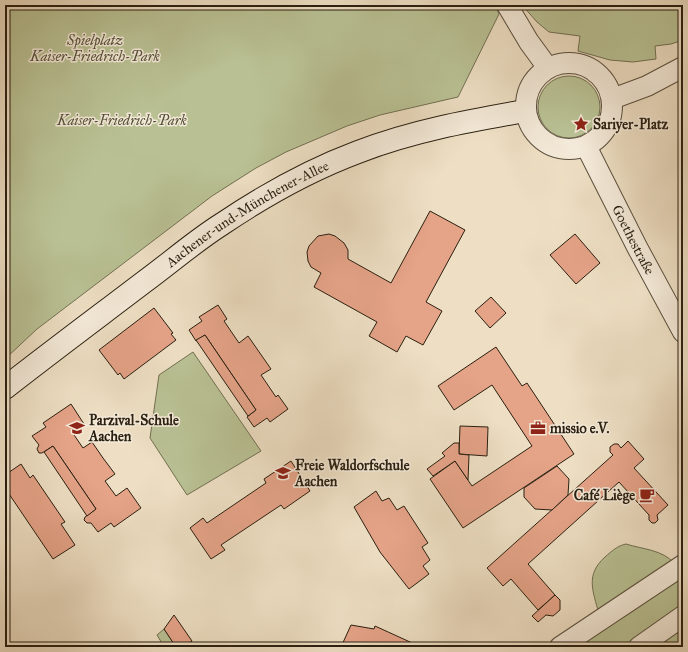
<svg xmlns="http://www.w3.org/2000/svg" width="688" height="652" font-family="'IM FELL Great Primer',serif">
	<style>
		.green { fill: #b9c194; stroke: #717052 }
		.building { fill: #e5a388; stroke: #291f10 }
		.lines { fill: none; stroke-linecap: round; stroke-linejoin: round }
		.street-casing { stroke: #5a4f3d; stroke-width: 22 }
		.secondary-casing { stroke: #291f10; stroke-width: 24 }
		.street { stroke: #f4ead9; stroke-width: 20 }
		.secondary { stroke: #f4ead9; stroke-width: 22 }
		.labels { text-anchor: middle; stroke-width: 3; stroke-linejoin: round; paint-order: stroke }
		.park-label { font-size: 14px; font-style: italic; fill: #545038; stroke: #f4ead9 }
		.poi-label { font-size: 14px; font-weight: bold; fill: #291f10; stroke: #f4ead9; text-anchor: start }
		.street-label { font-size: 14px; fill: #291f10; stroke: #f4ead9 }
	</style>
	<rect width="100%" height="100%" fill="#eedfc4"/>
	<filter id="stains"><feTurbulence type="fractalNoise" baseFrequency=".005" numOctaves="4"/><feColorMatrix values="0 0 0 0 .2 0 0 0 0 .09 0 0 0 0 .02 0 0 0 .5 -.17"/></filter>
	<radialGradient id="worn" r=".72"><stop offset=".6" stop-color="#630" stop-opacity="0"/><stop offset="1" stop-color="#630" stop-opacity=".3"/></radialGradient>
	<!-- green -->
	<g class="green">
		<path d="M5 5H495L499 14 458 97 380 115 347 126 286 152 256 168 212 196 37 329 5 359Z"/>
		<path d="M522 5H683V23L678 25 683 35V40L671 44 655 46 656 59 633 62 610 60 578 51 580 36 549 32 537 22Z"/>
		<circle cx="569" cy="107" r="31"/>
		<path d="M193 352 261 451 187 495 150 438 159 375Z"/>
		<path d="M626 544C642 549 663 550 674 563L599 614C593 591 585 575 605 557 612 551 617 546 626 544Z"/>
		<path d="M683 566V611L630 647H567Z"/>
		<path d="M683 625V647H650Z"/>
		<path d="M164 629 176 647H160L163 645 157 635Z"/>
	</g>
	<!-- building -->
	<g class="building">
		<path d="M430 211 465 230 426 302 442 311 423 345 406 336 397 352 369 336 377 322 314 287 321 273 311 267 308 261 307 252 309 246 318 236 329 234 335 236 344 243 348 250V259L391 283Z"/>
		<path d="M575 234 600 263 576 284 550 255Z"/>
		<path d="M491 297 506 313 490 328 475 311Z"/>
		<path d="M218 305 227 319 224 321 239 343 248 336 271 369 261 375 276 397 278 395 288 409 270 422 267 418 254 427 247 417 256 410 205 335 196 341 189 330 202 321 199 317Z"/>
		<path d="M154 308 173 333 171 334 176 340 124 379 120 373 118 375 99 350Z"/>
		<path d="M205 335 256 410 248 416 196 340Z"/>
		<path d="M496 347 522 386 527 383 574 454 463 528 430 479 455 461 472 486 532 446 492 385 454 410 438 386Z"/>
		<path d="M71 404 84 424 72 432 83 448 92 442 103 458 115 474 105 481 116 496 127 488 141 508 114 527 111 523 98 532 91 523H87L84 520 85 517 96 509 53 446 42 453H39L37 449 39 445 32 436 46 427 43 423Z"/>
		<path d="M460 426 488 427 487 456 459 454Z"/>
		<path d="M628 441 644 459 634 468 668 505 657 515 658 520 655 523H652L649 520V515L619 482 528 564 555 595 538 610 511 579 503 586 487 568 613 455 610 452V447L614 444H618L621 448Z"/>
		<path d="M454 443H459V454L469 455 468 480 455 461 433 476 427 469 445 456 442 453Z"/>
		<path d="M53 446 96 509 87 516 44 452Z"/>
		<path d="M291 461 310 491 284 509 281 505 221 545 225 550 211 559 190 528 203 518 207 523 266 483 264 479Z"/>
		<path d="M21 464 30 478 33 475 65 522 61 524 75 545 53 559 5 488V475Z"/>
		<path d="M557 466 569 479 568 495 552 510 535 509 524 497V488Z"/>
		<path d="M376 491 382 501 389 498 397 510 404 506 428 543 422 547 430 560 423 566 429 574 409 589 380 552 354 507Z"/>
		<path d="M555 595 560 600V610L553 616 546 615 538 622 532 616Z"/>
		<path d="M174 615 192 641 182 647H176L164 629Z"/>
		<path d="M351 625 374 629 375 626 421 647H341Z"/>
	</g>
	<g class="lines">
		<!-- street casing -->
		<g class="street-casing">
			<g id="street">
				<path d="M507 5 529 42 548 68"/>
				<circle cx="569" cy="106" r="43"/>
				<path d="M612 99 647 86 683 67"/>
				<path id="s1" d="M586 146 637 247 683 332"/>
				<path d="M560 647 683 565"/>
				<path d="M639 647 683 616"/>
			</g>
		</g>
		<!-- secondary casing -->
		<g class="secondary-casing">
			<g id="secondary">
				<path id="s2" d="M5 388C51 352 98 317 144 282 170 263 195 241 222 224 265 195 310 170 358 152 412 131 468 121 525 111"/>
			</g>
		</g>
		<!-- street -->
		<use href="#street" class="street"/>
		<!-- secondary -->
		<use href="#secondary" class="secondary"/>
	</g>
	<!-- icons -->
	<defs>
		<g id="sight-bare" transform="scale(1.2)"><path d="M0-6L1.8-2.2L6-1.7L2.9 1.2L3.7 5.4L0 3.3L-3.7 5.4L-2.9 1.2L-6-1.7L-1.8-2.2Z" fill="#8f2418" stroke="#f4ead9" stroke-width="2.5" paint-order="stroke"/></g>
		<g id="school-bare" transform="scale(1.2)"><path d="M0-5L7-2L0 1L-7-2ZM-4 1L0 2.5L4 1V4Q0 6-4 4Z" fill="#8f2418" stroke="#f4ead9" stroke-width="2.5" paint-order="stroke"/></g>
		<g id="office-bare" transform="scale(1.2)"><path d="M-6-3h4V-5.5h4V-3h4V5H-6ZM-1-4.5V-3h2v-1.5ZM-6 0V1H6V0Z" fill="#8f2418" stroke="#f4ead9" stroke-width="2.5" paint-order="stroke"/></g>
		<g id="cafe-bare" transform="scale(1.2)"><path d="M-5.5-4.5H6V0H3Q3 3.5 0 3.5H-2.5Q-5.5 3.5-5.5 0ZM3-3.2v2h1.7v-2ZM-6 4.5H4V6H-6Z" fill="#8f2418" stroke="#f4ead9" stroke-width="2.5" paint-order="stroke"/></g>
	</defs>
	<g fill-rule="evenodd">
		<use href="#sight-bare" x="581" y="124"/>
		<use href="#school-bare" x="77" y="428"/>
		<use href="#office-bare" x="538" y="428"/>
		<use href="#school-bare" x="283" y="473"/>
		<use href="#cafe-bare" x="647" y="495"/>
	</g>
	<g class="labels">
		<!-- park labels -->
		<g class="park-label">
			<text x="95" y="45">Spielplatz<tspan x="95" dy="16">Kaiser-Friedrich-Park</tspan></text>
			<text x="122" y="125">Kaiser-Friedrich-Park</text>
		</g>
		<!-- poi labels -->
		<g class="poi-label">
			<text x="593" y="129">Sariyer-Platz</text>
			<text x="89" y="425">Parzival-Schule<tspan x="89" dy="16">Aachen</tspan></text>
			<text x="550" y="433">missio e.V.</text>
			<text x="295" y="470">Freie Waldorfschule<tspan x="295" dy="16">Aachen</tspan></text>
			<text x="635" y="500" text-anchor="end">Café Liège</text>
		</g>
		<!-- street labels -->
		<g class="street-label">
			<text dy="5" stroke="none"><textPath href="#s2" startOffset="299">Aachener-und-Münchener-Allee</textPath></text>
			<text dy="5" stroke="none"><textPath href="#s1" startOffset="105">Goethestraße</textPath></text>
		</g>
	</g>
	<!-- margin -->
	<rect width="688" height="652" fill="none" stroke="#eedfc4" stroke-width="20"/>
	<rect x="6" y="6" width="676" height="640" fill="none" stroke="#291f10" stroke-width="2"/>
	<rect x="10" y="10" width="668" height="632" fill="none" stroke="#291f10"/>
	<rect width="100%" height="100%" filter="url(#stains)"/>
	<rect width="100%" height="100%" fill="url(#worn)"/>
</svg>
